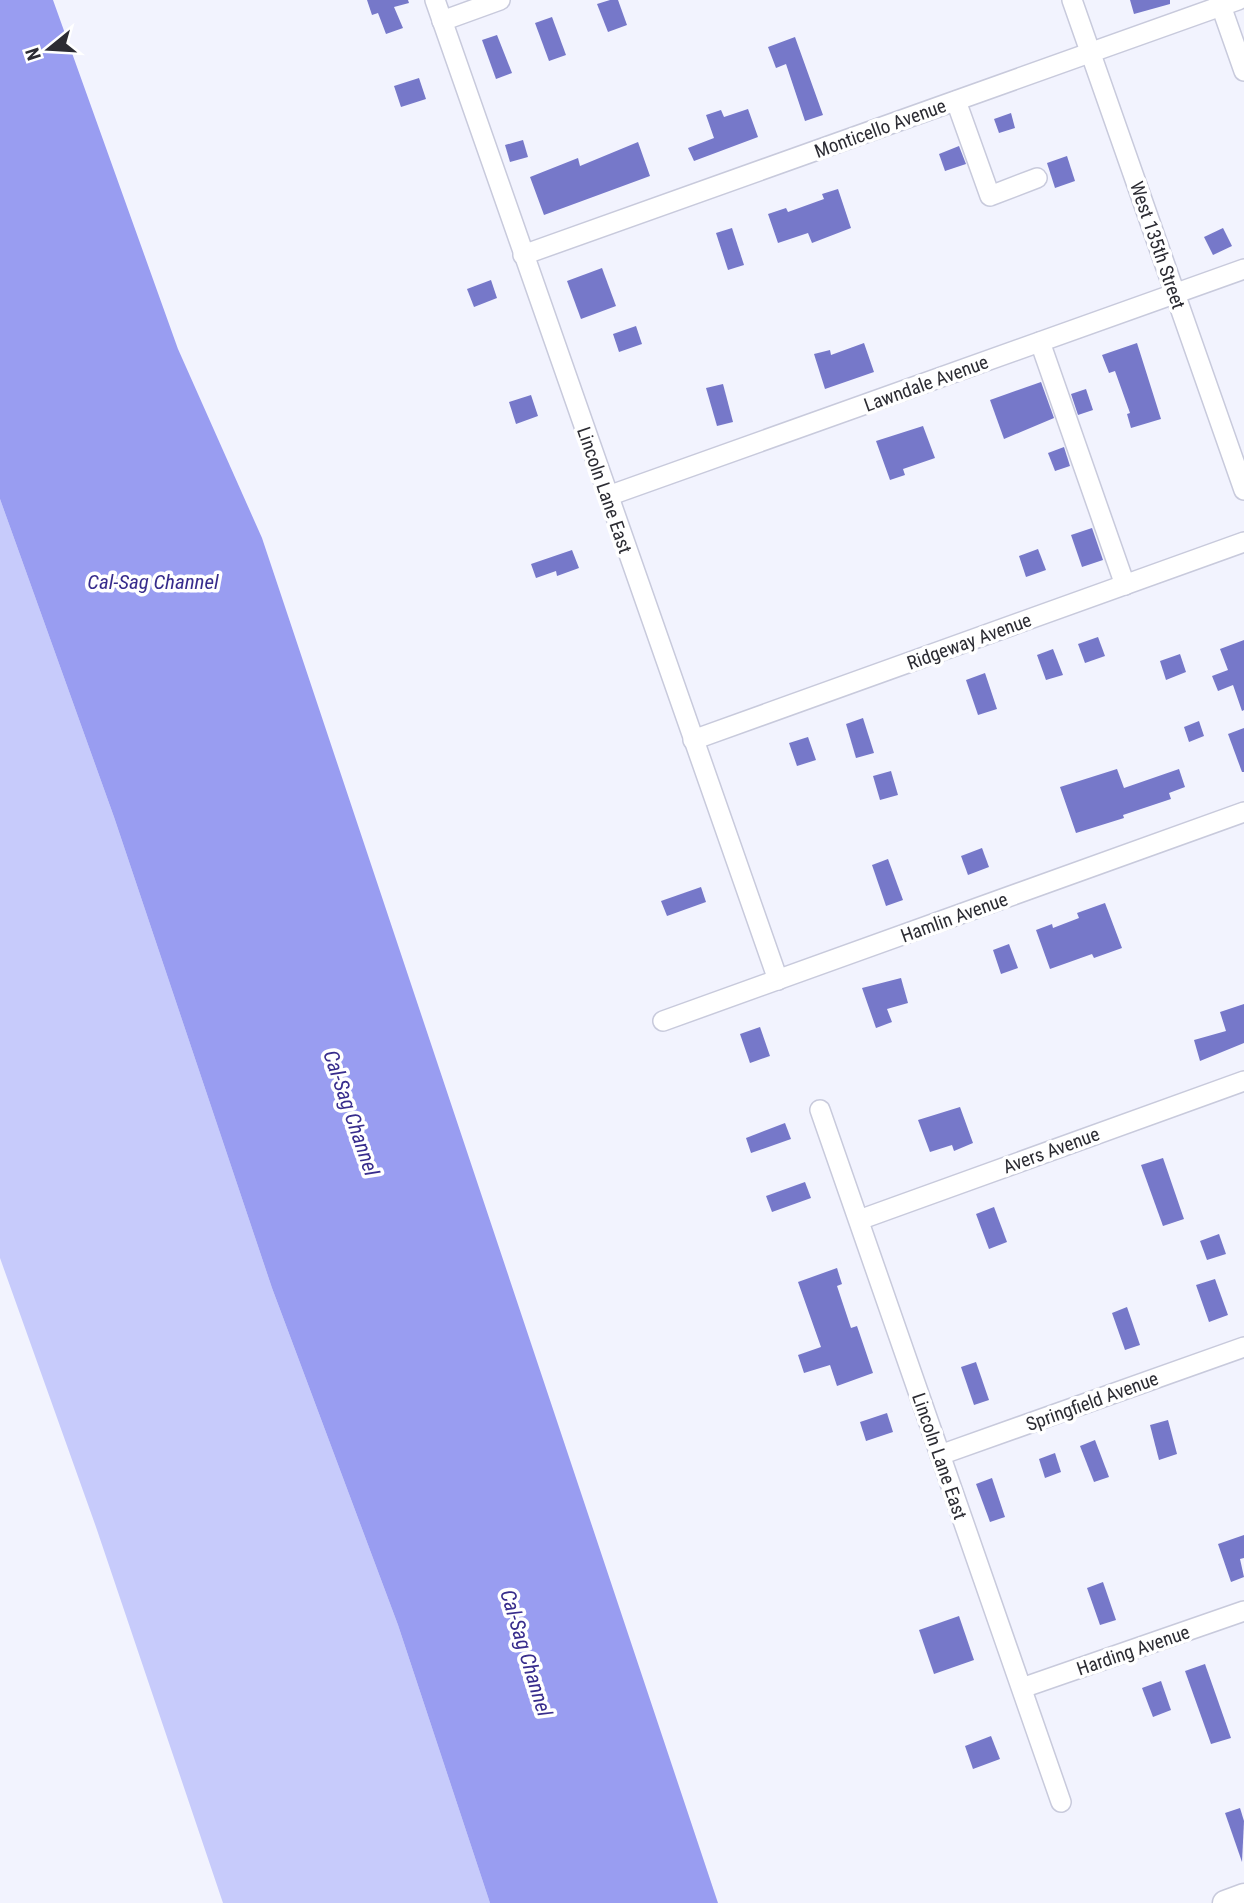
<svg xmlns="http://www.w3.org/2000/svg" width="1244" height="1903" font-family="'Roboto Condensed',sans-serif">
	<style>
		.green { fill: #c7cbfb }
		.water { fill: #999df1 }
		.building { fill: #7678c9 }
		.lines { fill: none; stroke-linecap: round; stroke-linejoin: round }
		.minor-casing { stroke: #c8cadc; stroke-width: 22 }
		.major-casing { stroke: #c8cadc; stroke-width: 27 }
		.minor { stroke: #fff; stroke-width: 19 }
		.major { stroke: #fff; stroke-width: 24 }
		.labels { text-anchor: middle; stroke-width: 7; stroke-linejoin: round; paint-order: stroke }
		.street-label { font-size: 19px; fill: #2c2c33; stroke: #fff }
		.water-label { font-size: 21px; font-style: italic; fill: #372c8c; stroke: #fff }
	</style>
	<rect width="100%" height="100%" fill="#f2f3fe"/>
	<!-- green -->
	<path class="green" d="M0 499 114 817 272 1288 398 1625 490 1903H223L96 1527 0 1258Z"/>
	<!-- water -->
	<path class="water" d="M0 0H53L178 349 262 538 718 1903H490L398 1625 272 1288 114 817 0 499Z"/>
	<!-- building -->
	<g class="building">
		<path d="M367 0H408L409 3 394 7 403 28 386 34 378 13 372 15Z"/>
		<path d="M610 0H618L627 25 608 32 597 4Z"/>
		<path d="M1130 0H1170V4L1134 14Z"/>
		<path d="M552 17 566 55 549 61 535 23Z"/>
		<path d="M497 35 512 73 496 79 482 40Z"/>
		<path d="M795 37 823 115 805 121 786 64 776 68 768 47Z"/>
		<path d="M419 78 426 99 401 107 394 86Z"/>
		<path d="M748 109 758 137 694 161 688 148 714 138 706 115 721 110 724 117Z"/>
		<path d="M1011 113 1015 128 999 133 994 119Z"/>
		<path d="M523 140 528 157 510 162 505 145Z"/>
		<path d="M638 142 650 176 544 215 530 177 578 158 580 166Z"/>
		<path d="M959 146 966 164 945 171 939 154Z"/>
		<path d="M1067 156 1075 181 1055 188 1047 163Z"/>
		<path d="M838 189 851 228 812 243 808 233 778 243 768 214 786 208 788 212 824 199 822 194Z"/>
		<path d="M732 228 744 265 728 270 716 233Z"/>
		<path d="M1223 228 1232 246 1213 255 1204 237Z"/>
		<path d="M602 268 616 306 581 319 567 281Z"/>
		<path d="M491 280 497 298 474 307 467 289Z"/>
		<path d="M636 326 642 344 619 352 613 334Z"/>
		<path d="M864 343 874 372 825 389 814 354 830 350 831 355Z"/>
		<path d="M1137 343 1161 419 1131 428 1127 414 1130 413 1115 371 1109 373 1102 355Z"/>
		<path d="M1041 382 1054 418 1004 439 990 400Z"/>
		<path d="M723 384 733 422 717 426 706 388Z"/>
		<path d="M1086 389 1093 410 1078 415 1071 394Z"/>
		<path d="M531 395 538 416 516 424 509 402Z"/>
		<path d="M923 426 935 458 903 469 905 475 890 480 876 441Z"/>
		<path d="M1064 447 1070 466 1055 471 1048 453Z"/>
		<path d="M1092 528 1103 560 1082 567 1071 535Z"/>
		<path d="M1038 549 1046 570 1026 577 1019 556Z"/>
		<path d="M572 550 579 568 557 576 556 571 536 578 531 564Z"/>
		<path d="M1098 637 1105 656 1085 663 1078 644Z"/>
		<path d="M1244 640V710L1242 711 1233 685 1218 691 1212 676 1228 670 1220 649Z"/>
		<path d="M1053 649 1063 675 1046 680 1037 655Z"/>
		<path d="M1180 654 1186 672 1166 680 1160 661Z"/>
		<path d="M985 673 997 709 978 715 966 680Z"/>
		<path d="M863 718 874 753 856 758 846 724Z"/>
		<path d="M1199 721 1204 736 1189 742 1184 727Z"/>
		<path d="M1244 728V772H1242L1228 734Z"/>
		<path d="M808 737 816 760 797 766 789 743Z"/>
		<path d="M1117 769 1124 788 1179 769 1185 787 1169 793 1171 799 1123 815 1124 818 1076 833 1060 787Z"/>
		<path d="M891 771 898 795 880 800 873 776Z"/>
		<path d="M982 848 989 867 968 875 961 856Z"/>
		<path d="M888 859 903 900 886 906 872 865Z"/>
		<path d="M701 887 706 902 667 916 661 901Z"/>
		<path d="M1105 903 1122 948 1094 958 1092 954 1050 969 1036 930 1052 924 1053 928 1079 918 1077 913Z"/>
		<path d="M1009 944 1018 968 1001 974 993 950Z"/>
		<path d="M901 978 908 1003 887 1009 892 1022 876 1028 862 988Z"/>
		<path d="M1244 1004V1043L1200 1061 1194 1040 1226 1031 1220 1012Z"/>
		<path d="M760 1027 770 1056 750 1063 740 1034Z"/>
		<path d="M960 1107 973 1143 954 1151 952 1145 930 1152 918 1120Z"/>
		<path d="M785 1123 791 1139 751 1153 746 1138Z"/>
		<path d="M1163 1158 1184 1219 1163 1226 1141 1165Z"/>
		<path d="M805 1182 811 1198 772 1212 766 1196Z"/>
		<path d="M994 1207 1007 1242 989 1249 976 1214Z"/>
		<path d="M1219 1234 1226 1254 1207 1260 1200 1241Z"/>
		<path d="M837 1268 842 1284 837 1286 851 1328 857 1326 873 1373 837 1386 830 1365 804 1373 798 1355 821 1347 798 1282Z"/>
		<path d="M1215 1279 1228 1315 1209 1322 1196 1285Z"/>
		<path d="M1127 1307 1140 1345 1125 1350 1112 1313Z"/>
		<path d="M976 1362 989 1400 974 1405 961 1367Z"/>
		<path d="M887 1413 893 1432 866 1441 860 1422Z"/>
		<path d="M1168 1420 1177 1454 1159 1460 1150 1425Z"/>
		<path d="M1095 1440 1109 1477 1094 1482 1080 1446Z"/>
		<path d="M1055 1453 1061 1472 1045 1478 1039 1459Z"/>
		<path d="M992 1478 1005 1517 990 1522 976 1484Z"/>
		<path d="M1244 1535V1558L1240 1559 1244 1577 1231 1582 1218 1544Z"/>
		<path d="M1103 1582 1116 1620 1100 1625 1087 1588Z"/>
		<path d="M959 1616 974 1660 934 1674 919 1630Z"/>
		<path d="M1205 1664 1231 1738 1211 1744 1185 1671Z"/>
		<path d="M1161 1681 1171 1710 1153 1717 1142 1688Z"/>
		<path d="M991 1736 1000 1759 973 1769 965 1746Z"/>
		<path d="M1240 1808 1244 1821 1242 1862 1225 1813Z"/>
	</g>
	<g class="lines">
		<!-- minor casing -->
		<g class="minor-casing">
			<g id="minor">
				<path d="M435 0 778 980"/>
				<path d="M1072 0 1244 490"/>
				<path d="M1219 0 1244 71"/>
				<path d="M442 21 500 0"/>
				<path d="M956 101 990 196 1037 178"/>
				<path d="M523 255 1238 0"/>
				<path d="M1040 342 1125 585"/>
				<path d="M608 496 1244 269"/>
				<path d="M693 740 1244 542"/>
				<path d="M663 1021 1244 812"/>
				<path d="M820 1110 1061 1802"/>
				<path d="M859 1220 1244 1081"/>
				<path d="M940 1455 1244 1347"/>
				<path d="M1022 1688 1244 1611"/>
			</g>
		</g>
		<!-- major casing -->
		<g class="major-casing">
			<path id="major" d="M1225 1903 1244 1896"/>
		</g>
		<!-- minor -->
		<use href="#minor" class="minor"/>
		<!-- major -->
		<use href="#major" class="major"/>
	</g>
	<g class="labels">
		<!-- street labels -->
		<g class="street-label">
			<text transform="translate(880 128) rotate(-20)" y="7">Monticello Avenue</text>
			<text transform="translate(1158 245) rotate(71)" y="7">West 135th Street</text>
			<text transform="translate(926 383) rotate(-20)" y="7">Lawndale Avenue</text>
			<text transform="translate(605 490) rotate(71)" y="7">Lincoln Lane East</text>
			<text transform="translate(969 641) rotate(-20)" y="7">Ridgeway Avenue</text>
			<text transform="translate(954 917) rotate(-20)" y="7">Hamlin Avenue</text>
			<text transform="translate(1051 1150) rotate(-20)" y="7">Avers Avenue</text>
			<text transform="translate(1092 1401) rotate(-20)" y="7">Springfield Avenue</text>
			<text transform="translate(940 1456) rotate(71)" y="7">Lincoln Lane East</text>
			<text transform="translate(1133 1650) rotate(-19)" y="7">Harding Avenue</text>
		</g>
		<!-- water labels -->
		<g class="water-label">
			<text x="153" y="589">Cal-Sag Channel</text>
			<text transform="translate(351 1113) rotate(71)" y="7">Cal-Sag Channel</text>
			<text transform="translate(526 1653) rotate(73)" y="7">Cal-Sag Channel</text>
		</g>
	</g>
	<!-- north arrow -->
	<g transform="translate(49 49) rotate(252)" stroke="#ffffff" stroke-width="5" paint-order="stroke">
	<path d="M0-5L12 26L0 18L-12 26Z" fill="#2c2c33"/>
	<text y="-10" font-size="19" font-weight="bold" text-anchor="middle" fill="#2c2c33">N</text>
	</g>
</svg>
